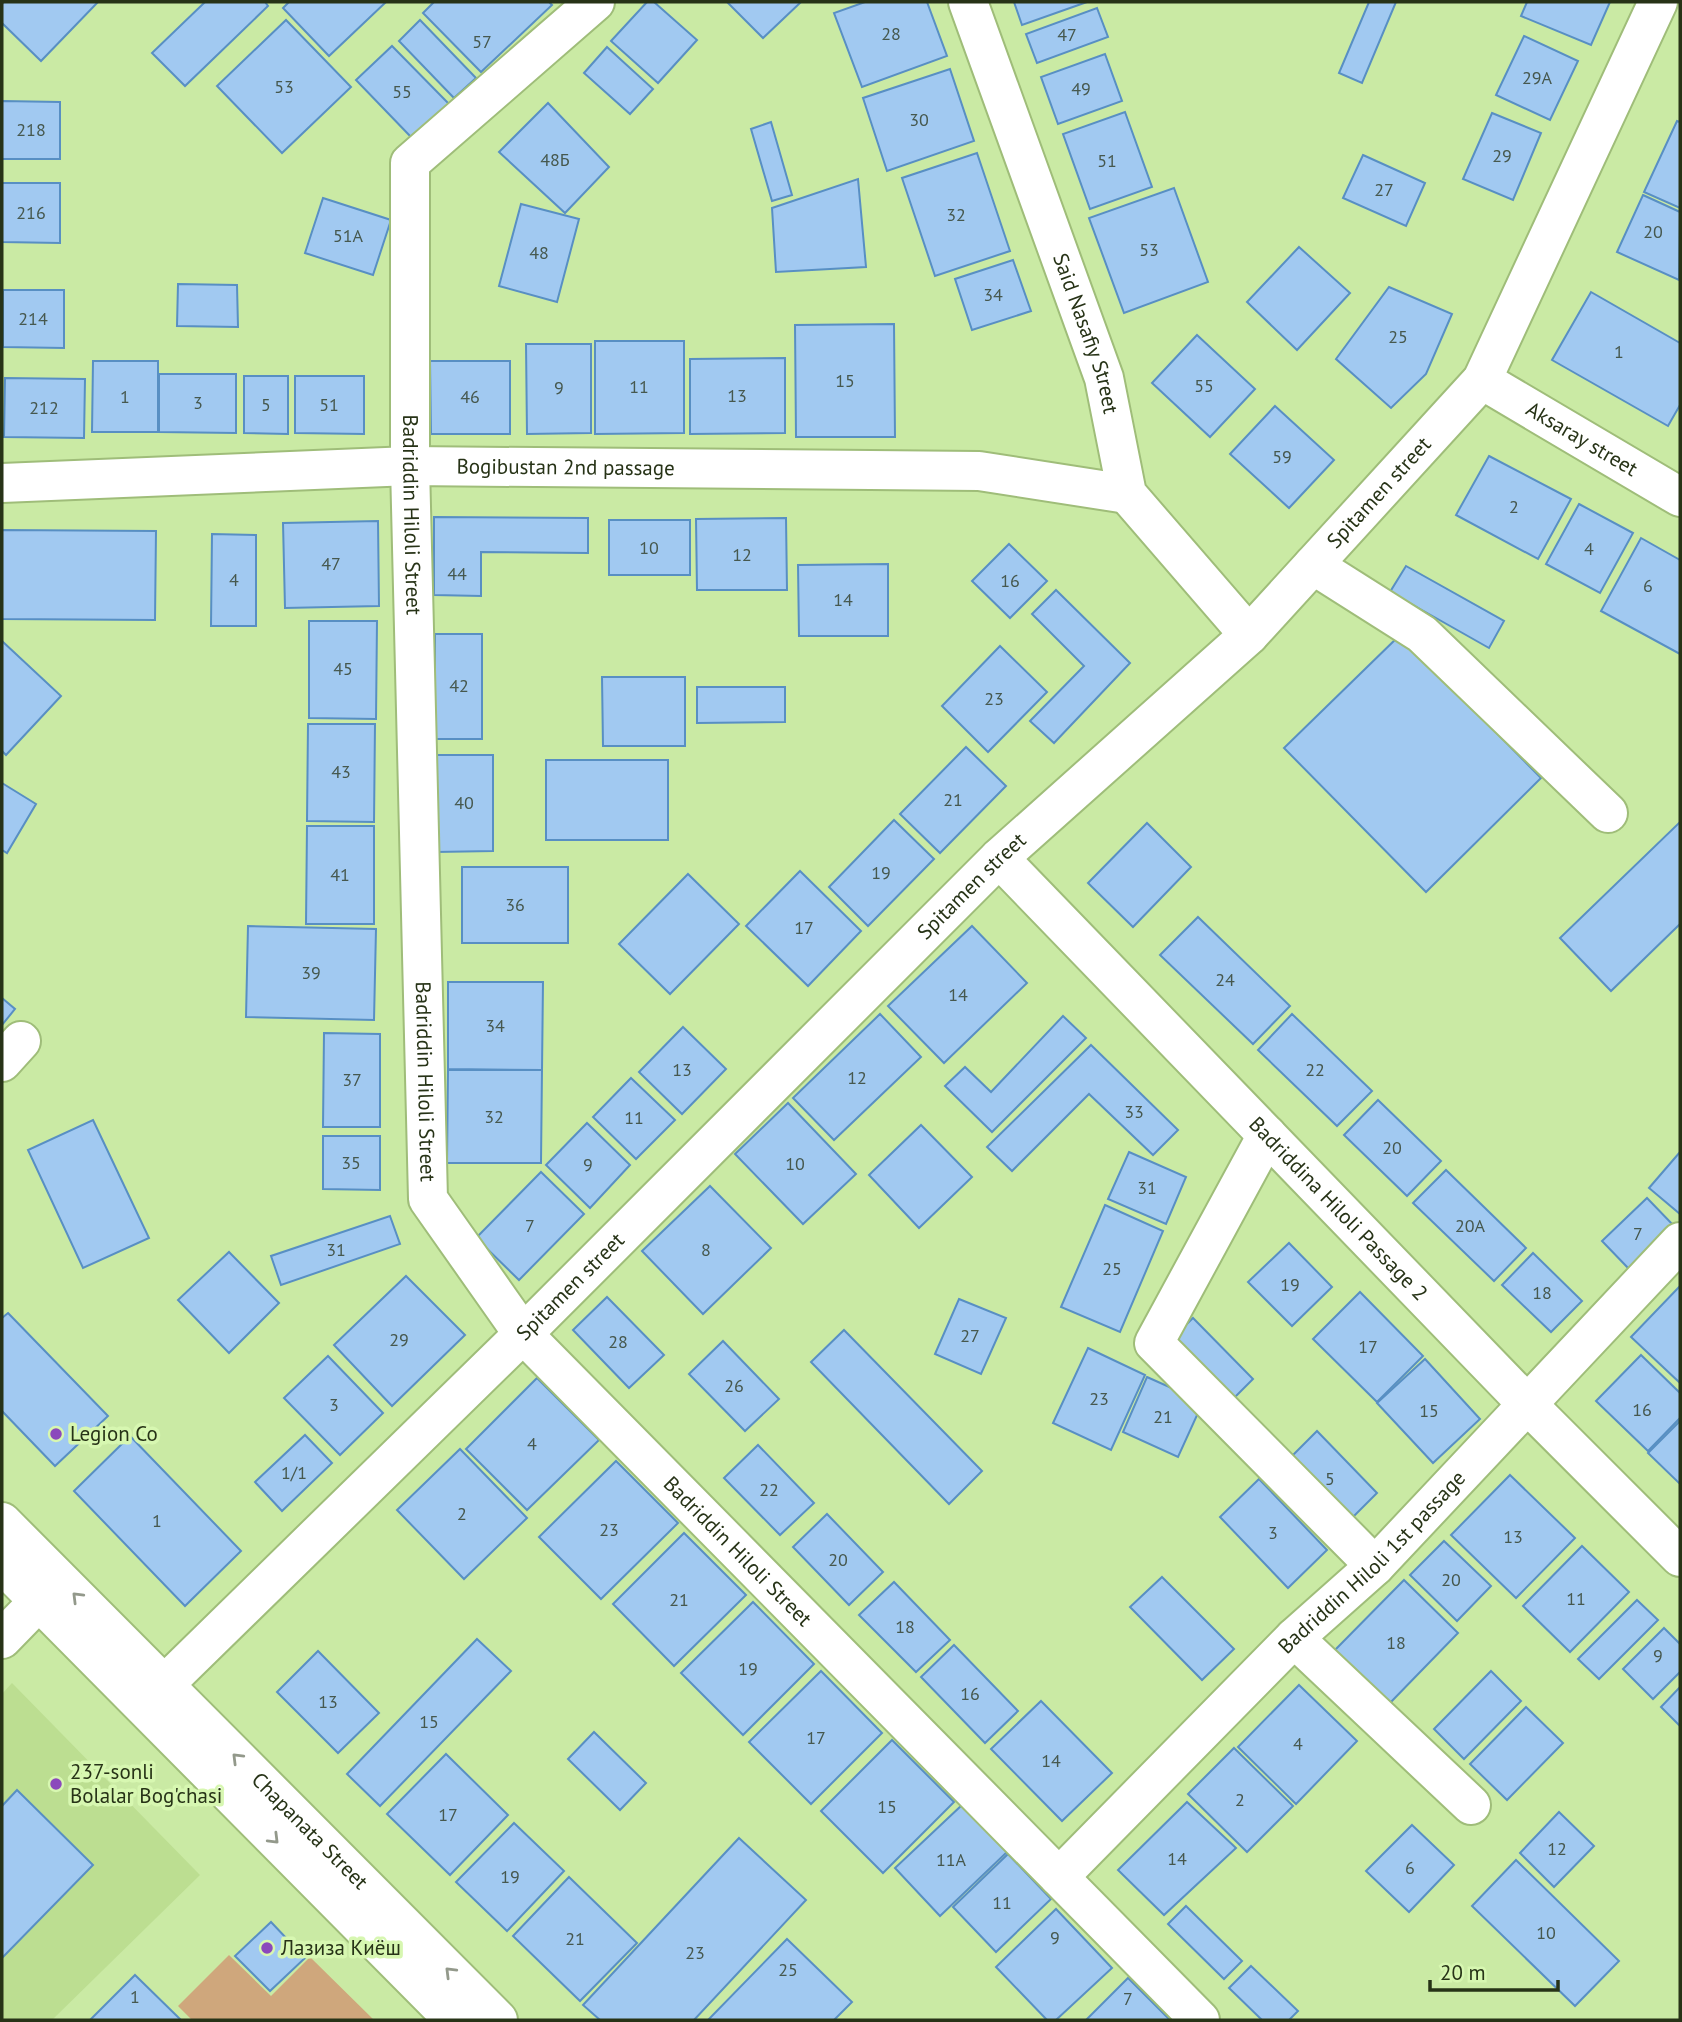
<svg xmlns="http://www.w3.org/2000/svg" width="1682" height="2022" font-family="'PT Sans',sans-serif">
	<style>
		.built { fill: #bcde91 }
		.green { fill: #cfa77c }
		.building { fill: #a1c9f1; stroke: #588fc3; stroke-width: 2 }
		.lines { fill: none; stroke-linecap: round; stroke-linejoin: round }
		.minor-casing { stroke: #9fbd79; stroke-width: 42 }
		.major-casing { stroke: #9fbd79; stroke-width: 42 }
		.minor { stroke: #fff; stroke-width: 38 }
		.major { stroke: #fff; stroke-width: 38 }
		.oneway { stroke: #93998b }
		.poi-dot { fill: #8b48bc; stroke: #d7f7b1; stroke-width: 2.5 }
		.labels { text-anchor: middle; stroke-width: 7; stroke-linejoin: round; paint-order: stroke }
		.number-label { font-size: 18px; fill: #46584e }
		.street-label { font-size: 21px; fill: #273317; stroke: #d7f7b1 }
		.poi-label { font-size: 21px; fill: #273317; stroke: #d7f7b1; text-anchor: start }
	</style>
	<rect width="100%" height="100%" fill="#caeaa4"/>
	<!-- built -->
	<path class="built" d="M12 1683 200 1875 52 2020H2V1694Z"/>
	<!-- green -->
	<path class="green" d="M229 1955 271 1996 310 1957 374 2020H192L178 2006Z"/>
	<!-- building -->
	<g class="building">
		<path d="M4 2H98L41 61 2 23V4Z"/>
		<path d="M205 2H265L268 6 185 86 152 53Z"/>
		<path d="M289 2H386L329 56 283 8Z"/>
		<path d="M434 2H549L552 5 481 72 423 13Z"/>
		<path d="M647 2H654L697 40 658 83 611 41Z"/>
		<path d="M727 2H801L763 38Z"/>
		<path d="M865 2H927L947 56 862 87 834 13Z"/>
		<path d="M1014 2H1087L1022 25Z"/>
		<path d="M1369 2H1396L1362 83 1339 73Z"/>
		<path d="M1527 2H1610L1591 45 1521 16Z"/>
		<path d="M1097 8 1108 37 1037 63 1026 34Z"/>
		<path d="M286 20 351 87 282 153 217 86Z"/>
		<path d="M420 20 476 78 454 98 399 41Z"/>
		<path d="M1524 36 1578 61 1550 120 1496 95Z"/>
		<path d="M392 46 449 104 412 138 356 80Z"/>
		<path d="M607 47 653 89 630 114 584 73Z"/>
		<path d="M1105 54 1122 101 1058 124 1041 77Z"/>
		<path d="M950 69 974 141 887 171 863 98Z"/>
		<path d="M2 101 60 102V159H2Z"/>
		<path d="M548 103 609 167 565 213 499 152Z"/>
		<path d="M1125 112 1152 187 1090 209 1063 134Z"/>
		<path d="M1492 113 1541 133 1513 200 1463 179Z"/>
		<path d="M1677 121 1680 122V208L1644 192Z"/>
		<path d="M771 122 792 195 772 201 751 129Z"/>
		<path d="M977 153 1010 251 935 276 902 178Z"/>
		<path d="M1363 155 1425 183 1406 226 1343 198Z"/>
		<path d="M858 179 866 267 776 272 772 208Z"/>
		<path d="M2 183H60V243L2 242Z"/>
		<path d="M1174 188 1208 282 1124 313 1089 218Z"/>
		<path d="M1643 195 1680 212 1679 280 1617 252Z"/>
		<path d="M323 198 391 220 373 275 305 253Z"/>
		<path d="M521 204 579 219 557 302 499 286Z"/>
		<path d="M1299 247 1350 293 1297 350 1247 302Z"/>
		<path d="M1013 260 1031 311 972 330 955 279Z"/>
		<path d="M178 284 237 285 238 327 177 326Z"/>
		<path d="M1389 287 1452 314 1426 374 1391 408 1336 359Z"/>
		<path d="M3 290H64V348L3 347Z"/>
		<path d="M1591 292 1680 343V405L1668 426 1552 360Z"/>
		<path d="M894 324 895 437H796L795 325Z"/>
		<path d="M1197 335 1255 389 1210 437 1152 383Z"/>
		<path d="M595 341H684V433L595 434Z"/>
		<path d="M526 344H591V433L527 434Z"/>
		<path d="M785 358V433L690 434V359Z"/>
		<path d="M93 361H158V432H92Z"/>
		<path d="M430 361H510V434H431Z"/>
		<path d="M159 374H236V433L159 432Z"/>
		<path d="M244 376H288V434L244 433Z"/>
		<path d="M295 376H364V434L295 433Z"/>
		<path d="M5 378 85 379 84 438 4 437Z"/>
		<path d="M1275 406 1334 460 1289 508 1230 454Z"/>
		<path d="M1489 456 1571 499 1538 559 1456 515Z"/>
		<path d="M1579 504 1633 533 1600 593 1546 564Z"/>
		<path d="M434 517 588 518V553L481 552V596L434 595Z"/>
		<path d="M786 518 787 590H697L696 519Z"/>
		<rect x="609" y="520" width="81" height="55"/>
		<path d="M378 521 379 606 285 608 283 523Z"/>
		<path d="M2 530 156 531 155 620 2 619Z"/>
		<path d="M212 534 256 535V626H211Z"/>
		<path d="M1641 538 1680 560V654L1601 611Z"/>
		<path d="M1009 544 1047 581 1010 618 972 581Z"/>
		<path d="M888 564V636H799L798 565Z"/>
		<path d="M1406 566 1504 621 1489 648 1390 592Z"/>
		<path d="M1056 590 1130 663 1054 743 1030 721 1084 666 1032 614Z"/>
		<path d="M309 621H377L376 719 309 718Z"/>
		<rect x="435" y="634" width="47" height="105"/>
		<path d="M1400 635 1541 778 1426 892 1284 748Z"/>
		<path d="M2 641 61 696 6 755 2 751Z"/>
		<path d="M1000 646 1047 692 988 752 942 706Z"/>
		<path d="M602 677H685V746H603Z"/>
		<path d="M697 687H785V722L697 723Z"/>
		<path d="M308 724H375L374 822 307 821Z"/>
		<path d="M966 747 1006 786 940 853 900 814Z"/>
		<path d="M435 755H493V851L436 852Z"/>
		<rect x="546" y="760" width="122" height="80"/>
		<path d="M2 783 36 804 7 853 2 850Z"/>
		<path d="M894 820 934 859 868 926 829 887Z"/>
		<path d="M1680 822V924L1611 991 1560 938Z"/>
		<path d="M1147 823 1191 867 1133 927 1088 883Z"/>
		<path d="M307 826H374V924H306Z"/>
		<rect x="462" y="867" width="106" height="76"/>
		<path d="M800 871 861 931 808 986 746 926Z"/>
		<path d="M688 874 739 924 670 994 619 944Z"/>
		<path d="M1198 917 1290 1006 1253 1044 1160 955Z"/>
		<path d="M248 926 376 929 374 1020 246 1017Z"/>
		<path d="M972 926 1027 983 944 1063 888 1006Z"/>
		<path d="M448 982H543L542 1070 448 1069Z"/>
		<path d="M2 998 15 1009 2 1025Z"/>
		<path d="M880 1014 921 1057 834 1140 793 1098Z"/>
		<path d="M1292 1014 1372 1091 1337 1126 1258 1050Z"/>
		<path d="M1063 1016 1086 1038 992 1132 945 1086 965 1067 991 1092Z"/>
		<path d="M683 1027 726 1069 682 1114 639 1072Z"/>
		<path d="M324 1033 380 1034V1127H323Z"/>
		<path d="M1091 1045 1178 1130 1153 1155 1089 1094 1012 1171 987 1147Z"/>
		<path d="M448 1070H542L541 1163H447Z"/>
		<path d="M631 1078 675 1120 636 1159 593 1117Z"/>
		<path d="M1378 1100 1441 1161 1407 1196 1344 1135Z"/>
		<path d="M788 1103 856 1174 803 1224 735 1154Z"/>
		<path d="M93 1120 149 1238 83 1268 28 1150Z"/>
		<path d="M587 1123 630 1165 590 1208 546 1165Z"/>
		<path d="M921 1125 972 1177 919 1228 869 1175Z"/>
		<path d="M323 1136H380V1190L323 1189Z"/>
		<path d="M1129 1152 1186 1177 1166 1224 1108 1199Z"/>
		<path d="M1680 1152V1214L1649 1188Z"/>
		<path d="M1446 1170 1526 1248 1494 1281 1413 1203Z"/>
		<path d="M541 1172 584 1214 519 1280 476 1238Z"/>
		<path d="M710 1186 771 1248 703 1314 642 1251Z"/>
		<path d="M1647 1198 1675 1227 1630 1270 1602 1241Z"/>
		<path d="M1105 1205 1163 1231 1120 1332 1061 1307Z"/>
		<path d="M390 1216 400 1244 281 1285 271 1256Z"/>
		<path d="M1289 1243 1332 1287 1292 1326 1248 1282Z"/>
		<path d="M229 1252 279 1303 229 1353 178 1300Z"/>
		<path d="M1533 1253 1582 1301 1551 1332 1502 1285Z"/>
		<path d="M406 1276 465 1335 392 1406 334 1345Z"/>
		<path d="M1680 1286V1381L1679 1382 1631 1337Z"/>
		<path d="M1360 1292 1423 1356 1377 1402 1313 1339Z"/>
		<path d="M607 1297 664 1355 629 1388 573 1330Z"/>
		<path d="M959 1299 1006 1318 981 1374 935 1354Z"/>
		<path d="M8 1313 108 1416 55 1466 2 1411V1318Z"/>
		<path d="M1193 1318 1253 1379 1223 1409 1163 1347Z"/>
		<path d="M844 1330 982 1471 949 1504 811 1362Z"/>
		<path d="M723 1341 779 1399 745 1431 689 1374Z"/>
		<path d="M1088 1348 1145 1375 1111 1450 1053 1423Z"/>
		<path d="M1641 1355 1680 1393V1418L1648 1451 1596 1401Z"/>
		<path d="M328 1356 383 1413 340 1455 284 1398Z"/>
		<path d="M1425 1359 1480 1419 1433 1463 1377 1403Z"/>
		<path d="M1147 1377 1203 1402 1178 1457 1123 1432Z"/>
		<path d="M537 1378 599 1440 527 1510 466 1449Z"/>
		<path d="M1680 1421V1484L1648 1453Z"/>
		<path d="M1317 1431 1377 1493 1343 1527 1283 1465Z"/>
		<path d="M305 1435 332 1463 282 1511 255 1482Z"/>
		<path d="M130 1436 241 1551 185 1606 74 1491Z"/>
		<path d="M758 1445 814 1503 780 1535 724 1478Z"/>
		<path d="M460 1449 527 1518 464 1579 397 1510Z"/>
		<path d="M616 1461 678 1523 601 1599 539 1537Z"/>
		<path d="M1510 1475 1575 1538 1516 1598 1451 1535Z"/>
		<path d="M1259 1479 1327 1550 1288 1588 1220 1517Z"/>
		<path d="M827 1514 883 1572 849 1605 793 1547Z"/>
		<path d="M684 1533 746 1595 674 1666 613 1604Z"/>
		<path d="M1444 1541 1491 1586 1457 1621 1410 1575Z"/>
		<path d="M1582 1546 1629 1592 1570 1652 1523 1606Z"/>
		<path d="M1162 1577 1234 1649 1202 1680 1130 1607Z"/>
		<path d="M1404 1580 1458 1633 1388 1705 1333 1652Z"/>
		<path d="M894 1582 950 1640 916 1672 859 1615Z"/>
		<path d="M1637 1600 1658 1620 1599 1679 1578 1659Z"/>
		<path d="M753 1602 814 1664 743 1735 681 1673Z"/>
		<path d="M1664 1628 1680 1644V1672L1653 1699 1623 1669Z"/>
		<path d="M477 1639 511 1671 380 1806 347 1774Z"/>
		<path d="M954 1645 1018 1711 985 1743 921 1677Z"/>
		<path d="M318 1651 379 1713 338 1753 277 1692Z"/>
		<path d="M821 1671 882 1733 811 1804 749 1742Z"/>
		<path d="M1491 1671 1521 1701 1464 1759 1434 1729Z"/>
		<path d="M1299 1685 1357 1741 1296 1804 1238 1747Z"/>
		<path d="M1680 1687V1726L1661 1707Z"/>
		<path d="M1041 1701 1112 1773 1062 1821 991 1749Z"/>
		<path d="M1526 1707 1563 1743 1507 1800 1470 1764Z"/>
		<path d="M594 1732 646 1783 620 1810 568 1759Z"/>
		<path d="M892 1740 954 1802 883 1873 821 1811Z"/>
		<path d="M1234 1748 1293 1806 1247 1852 1188 1794Z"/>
		<path d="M446 1754 508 1815 450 1875 387 1814Z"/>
		<path d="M17 1790 93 1865 2 1958V1806Z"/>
		<path d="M1187 1802 1236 1848 1164 1915 1118 1870Z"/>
		<path d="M962 1805 1007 1852 940 1916 895 1868Z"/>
		<path d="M1559 1812 1594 1846 1554 1887 1520 1853Z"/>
		<path d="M514 1823 564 1871 507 1931 456 1882Z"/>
		<path d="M1412 1825 1454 1865 1409 1912 1366 1871Z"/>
		<path d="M739 1838 806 1900 694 2020H600L583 2005Z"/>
		<path d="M1008 1854 1051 1899 996 1952 953 1907Z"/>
		<path d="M1516 1860 1619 1961 1575 2006 1472 1906Z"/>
		<path d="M569 1877 637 1943 580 2001 513 1936Z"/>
		<path d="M1186 1906 1242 1961 1224 1979 1168 1924Z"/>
		<path d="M1056 1909 1112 1968 1056 2020H1047L996 1967Z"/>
		<path d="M271 1922 305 1958 270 1991 235 1956Z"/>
		<path d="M787 1939 852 2002 834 2020H708Z"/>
		<path d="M1251 1966 1298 2011 1289 2020H1262L1229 1988Z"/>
		<path d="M135 1975 181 2020H90Z"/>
		<path d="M1128 1978 1170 2020H1086Z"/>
	</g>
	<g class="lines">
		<!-- minor casing -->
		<g class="minor-casing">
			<g id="minor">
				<path id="s1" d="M595 2 410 163V466L428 1199 523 1334 1200 2020"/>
				<path id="s2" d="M968 2 1104 378 1127 494 1249 635"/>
				<path id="s3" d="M1482 380 1680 497"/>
				<path id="s4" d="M2 483 410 466 979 471 1127 494"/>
				<path d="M1313 565 1422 634 1608 813"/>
				<path id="s5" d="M999 858 1526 1403 1680 1557"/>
				<path d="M2 1062 21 1041"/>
				<path d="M1267 1135 1154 1343 1375 1566"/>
				<path d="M1294 1638 1471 1805"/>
				<path d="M2 1639 39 1601"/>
				<path id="s6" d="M164 1685 523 1334 999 858 1249 635 1482 380 1658 2"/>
				<path id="s7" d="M1059 1877 1294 1638 1375 1566 1680 1242"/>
			</g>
		</g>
		<!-- major casing -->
		<g class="major-casing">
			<g id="major">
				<path id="s8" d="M2 1522 498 2020"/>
				<path d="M2 1564 454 2020"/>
			</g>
		</g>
		<!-- minor -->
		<use href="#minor" class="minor"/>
		<!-- major -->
		<use href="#major" class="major"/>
	</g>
	<!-- one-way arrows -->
	<defs><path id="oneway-chevron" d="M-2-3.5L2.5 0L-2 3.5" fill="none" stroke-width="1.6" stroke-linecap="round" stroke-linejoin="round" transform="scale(1.75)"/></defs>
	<g class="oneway">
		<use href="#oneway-chevron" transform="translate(77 1597) rotate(-135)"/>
		<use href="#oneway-chevron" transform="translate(237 1758) rotate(-135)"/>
		<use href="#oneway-chevron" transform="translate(274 1839) rotate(45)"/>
		<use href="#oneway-chevron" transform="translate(450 1972) rotate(-135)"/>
	</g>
	<!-- markers -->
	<g class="poi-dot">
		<circle cx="56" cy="1434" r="7"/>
		<circle cx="56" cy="1784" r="7"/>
		<circle cx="267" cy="1948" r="7"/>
	</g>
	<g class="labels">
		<!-- number labels -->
		<g class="number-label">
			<text x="891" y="40">28</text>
			<text x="1067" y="41">47</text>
			<text x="482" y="48">57</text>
			<text x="1537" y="84">29А</text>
			<text x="284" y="93">53</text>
			<text x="1081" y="95">49</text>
			<text x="402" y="98">55</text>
			<text x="919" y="126">30</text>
			<text x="31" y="136">218</text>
			<text x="1502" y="162">29</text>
			<text x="555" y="166">48Б</text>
			<text x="1107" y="167">51</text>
			<text x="1384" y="196">27</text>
			<text x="31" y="219">216</text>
			<text x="956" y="221">32</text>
			<text x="1653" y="238">20</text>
			<text x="348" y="242">51A</text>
			<text x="1149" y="256">53</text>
			<text x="539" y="259">48</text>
			<text x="993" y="301">34</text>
			<text x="33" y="325">214</text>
			<text x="1398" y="343">25</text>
			<text x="1619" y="358">1</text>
			<text x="845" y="387">15</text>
			<text x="1204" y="392">55</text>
			<text x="639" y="393">11</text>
			<text x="559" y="394">9</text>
			<text x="737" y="402">13</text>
			<text x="125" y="403">1</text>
			<text x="470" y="403">46</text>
			<text x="198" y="409">3</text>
			<text x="266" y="411">5</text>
			<text x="329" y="411">51</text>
			<text x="44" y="414">212</text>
			<text x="1282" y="463">59</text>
			<text x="1514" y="513">2</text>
			<text x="649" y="554">10</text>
			<text x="1589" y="555">4</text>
			<text x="742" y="561">12</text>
			<text x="331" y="570">47</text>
			<text x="457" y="580">44</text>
			<text x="234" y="586">4</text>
			<text x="1010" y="587">16</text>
			<text x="1648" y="592">6</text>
			<text x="843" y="606">14</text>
			<text x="343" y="675">45</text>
			<text x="459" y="692">42</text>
			<text x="994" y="705">23</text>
			<text x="341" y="778">43</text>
			<text x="953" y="806">21</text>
			<text x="464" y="809">40</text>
			<text x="881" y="879">19</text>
			<text x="340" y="881">41</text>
			<text x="515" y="911">36</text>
			<text x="804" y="934">17</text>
			<text x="311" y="979">39</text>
			<text x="1225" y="986">24</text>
			<text x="958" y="1001">14</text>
			<text x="495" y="1032">34</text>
			<text x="682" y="1076">13</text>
			<text x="1315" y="1076">22</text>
			<text x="857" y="1084">12</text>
			<text x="352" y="1086">37</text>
			<text x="1134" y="1118">33</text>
			<text x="494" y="1123">32</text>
			<text x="634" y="1124">11</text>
			<text x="1392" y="1154">20</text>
			<text x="351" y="1169">35</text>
			<text x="795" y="1170">10</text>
			<text x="588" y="1171">9</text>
			<text x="1147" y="1194">31</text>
			<text x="530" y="1232">7</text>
			<text x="1470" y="1232">20A</text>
			<text x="1638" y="1240">7</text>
			<text x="336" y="1256">31</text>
			<text x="706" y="1256">8</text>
			<text x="1112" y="1275">25</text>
			<text x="1290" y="1291">19</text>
			<text x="1542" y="1299">18</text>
			<text x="970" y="1342">27</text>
			<text x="399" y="1346">29</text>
			<text x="618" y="1348">28</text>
			<text x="1368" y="1353">17</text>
			<text x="734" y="1392">26</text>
			<text x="1099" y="1405">23</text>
			<text x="334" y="1411">3</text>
			<text x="1642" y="1416">16</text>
			<text x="1429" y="1417">15</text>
			<text x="1163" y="1423">21</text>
			<text x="532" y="1450">4</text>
			<text x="294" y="1479">1/1</text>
			<text x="1330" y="1485">5</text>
			<text x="769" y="1496">22</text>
			<text x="462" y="1520">2</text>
			<text x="157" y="1527">1</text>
			<text x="609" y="1536">23</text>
			<text x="1273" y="1539">3</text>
			<text x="1513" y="1543">13</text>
			<text x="838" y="1566">20</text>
			<text x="1451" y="1586">20</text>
			<text x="1576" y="1605">11</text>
			<text x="679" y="1606">21</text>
			<text x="905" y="1633">18</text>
			<text x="1396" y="1649">18</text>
			<text x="1658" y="1662">9</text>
			<text x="748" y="1675">19</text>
			<text x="970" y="1700">16</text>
			<text x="328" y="1708">13</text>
			<text x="429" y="1728">15</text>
			<text x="816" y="1744">17</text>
			<text x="1298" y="1750">4</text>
			<text x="1051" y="1767">14</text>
			<text x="1240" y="1806">2</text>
			<text x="887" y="1813">15</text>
			<text x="448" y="1821">17</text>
			<text x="1557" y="1855">12</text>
			<text x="1177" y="1865">14</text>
			<text x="951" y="1866">11A</text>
			<text x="1410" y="1874">6</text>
			<text x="510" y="1883">19</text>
			<text x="1002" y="1909">11</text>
			<text x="1546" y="1939">10</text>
			<text x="1055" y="1944">9</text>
			<text x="575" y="1945">21</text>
			<text x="695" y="1959">23</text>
			<text x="788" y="1976">25</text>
			<text x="135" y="2003">1</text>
			<text x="1128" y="2005">7</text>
		</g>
		<!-- street labels -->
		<g class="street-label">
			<text dy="7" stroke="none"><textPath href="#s2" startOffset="352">Said Nasafiy Street</textPath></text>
			<text dy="7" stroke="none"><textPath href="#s3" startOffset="116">Aksaray street</textPath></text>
			<text dy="7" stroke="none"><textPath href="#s4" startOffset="564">Bogibustan 2nd passage</textPath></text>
			<text dy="7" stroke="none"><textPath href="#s6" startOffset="1703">Spitamen street</textPath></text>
			<text dy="7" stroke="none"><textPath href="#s1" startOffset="597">Badriddin Hiloli Street</textPath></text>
			<text dy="7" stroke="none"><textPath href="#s6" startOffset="1136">Spitamen street</textPath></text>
			<text dy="7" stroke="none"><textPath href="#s1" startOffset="1164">Badriddin Hiloli Street</textPath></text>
			<text dy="7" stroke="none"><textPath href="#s5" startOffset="488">Badriddina Hiloli Passage 2</textPath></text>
			<text dy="7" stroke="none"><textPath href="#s6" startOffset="569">Spitamen street</textPath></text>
			<text dy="7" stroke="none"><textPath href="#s1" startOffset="1752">Badriddin Hiloli Street</textPath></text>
			<text dy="7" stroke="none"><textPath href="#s7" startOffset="444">Badriddin Hiloli 1st passage</textPath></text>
			<text dy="7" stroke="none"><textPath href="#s8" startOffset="436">Chapanata Street</textPath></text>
		</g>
		<!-- poi labels -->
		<g class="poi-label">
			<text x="70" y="1441">Legion Co</text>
			<text x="70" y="1779">237-sonli<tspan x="70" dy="24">Bolalar Bog'chasi</tspan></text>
			<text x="281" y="1955">Лазиза Киёш</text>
		</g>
	</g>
	<!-- border -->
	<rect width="1682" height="2022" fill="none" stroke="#273317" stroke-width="7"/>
	<!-- scale -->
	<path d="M1430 1980v10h128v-10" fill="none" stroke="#273317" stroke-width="3.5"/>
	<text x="1440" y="1980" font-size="21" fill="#273317" stroke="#d7f7b1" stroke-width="5" paint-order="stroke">20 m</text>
</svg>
